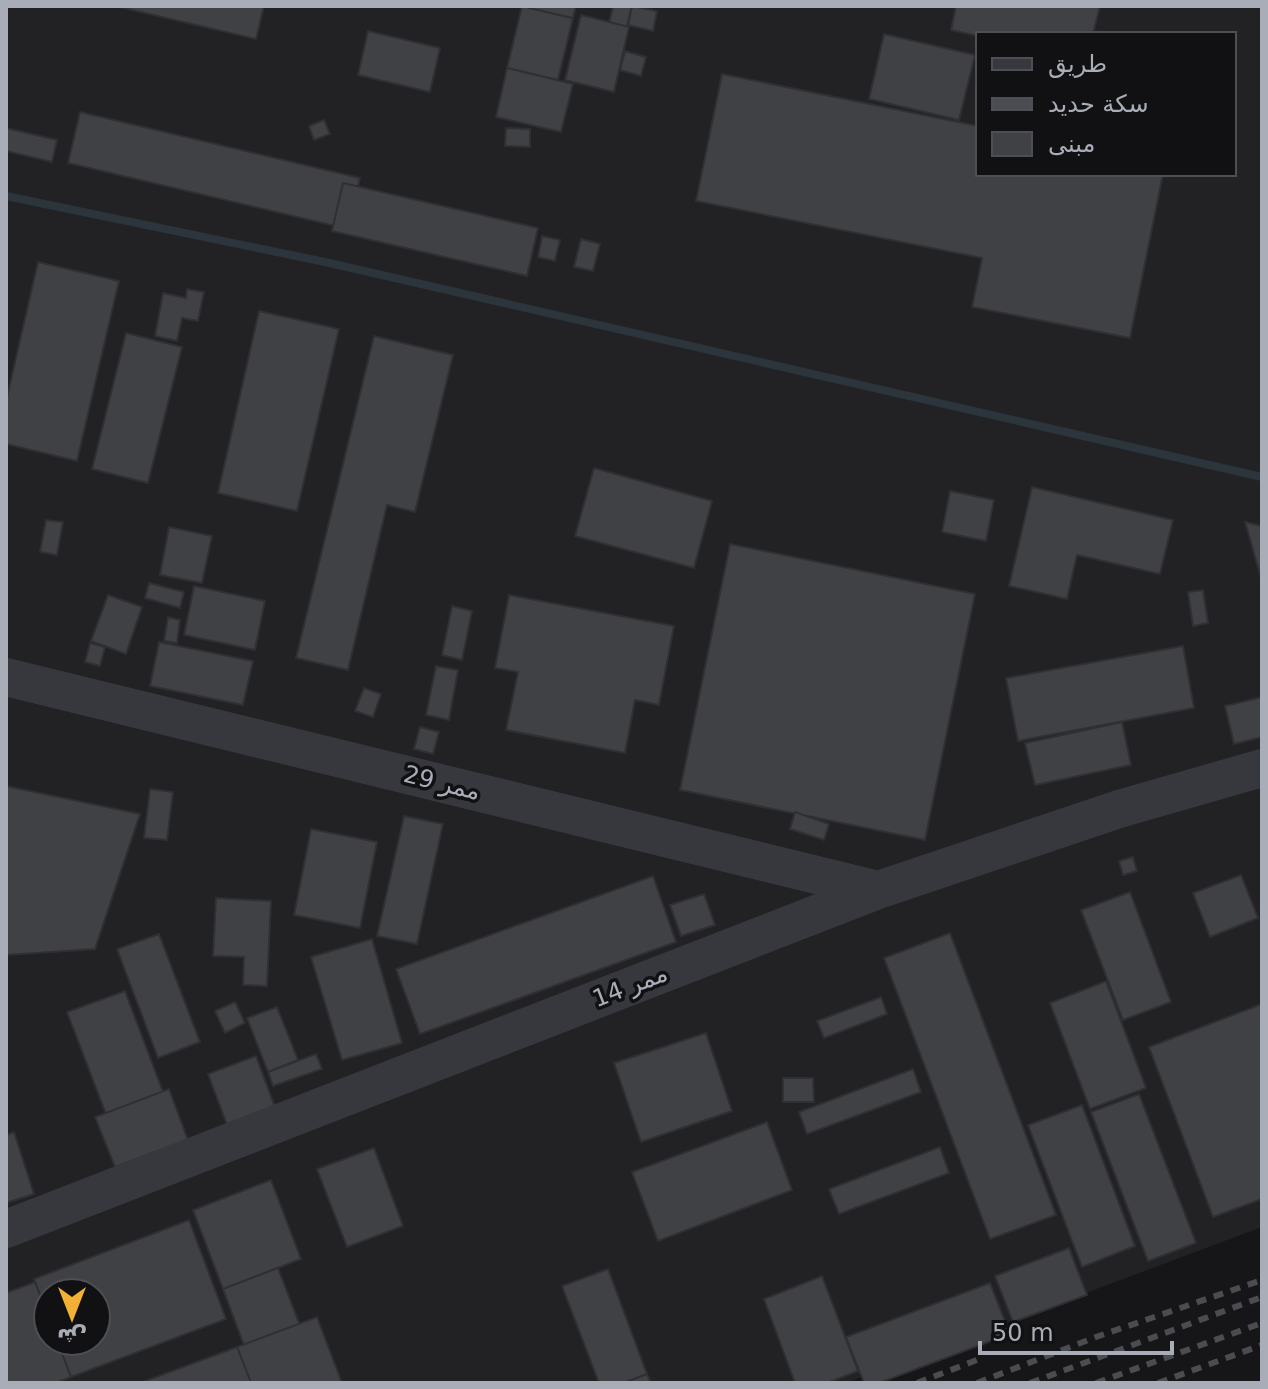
<svg xmlns="http://www.w3.org/2000/svg" width="1268" height="1389" font-family="'DejaVu Sans','Noto Naskh Arabic',sans-serif">
	<style>
		.built { fill: #222225; fill-rule: evenodd }
		.lines { fill: none; stroke-linecap: round; stroke-linejoin: round }
		.stream { stroke: #2c353c; stroke-width: 8 }
		.building { fill: #404145; stroke: #303034; stroke-width: 2 }
		.minor { stroke: #37383d; stroke-width: 38 }
		.rail { stroke: #4a4c52; stroke-width: 6; stroke-dasharray: 10 8; stroke-linecap: butt }
		.labels { text-anchor: middle; stroke-width: 7; stroke-linejoin: round; paint-order: stroke }
		.street-label { font-size: 24px; fill: #a8adb8; stroke: #111113 }
	</style>
	<rect width="100%" height="100%" fill="#161618"/>
	<!-- built -->
	<path class="built" d="M6 6H1262V1227L846 1383H6ZM978 34H1234V174H978ZM48 1293H96V1341H48Z"/>
	<g class="lines">
		<!-- stream -->
		<path class="stream" d="M6 196 325 262 1262 477"/>
	</g>
	<!-- building -->
	<g class="building">
		<path d="M115 6H264L256 39Z"/>
		<path d="M522 6 573 18 558 80 507 68Z"/>
		<path d="M529 6H576L573 18 529 8Z"/>
		<path d="M613 6H632L627 27 609 23Z"/>
		<path d="M632 6 657 11 653 31 628 25Z"/>
		<path d="M956 6H1100L1093 34H978V36L951 30Z"/>
		<path d="M581 15 629 27 614 92 565 80Z"/>
		<path d="M368 31 440 48 430 92 358 75Z"/>
		<path d="M884 34 975 55 959 120 869 99Z"/>
		<path d="M625 51 646 57 641 76 620 70Z"/>
		<path d="M507 68 573 84 561 132 496 117Z"/>
		<path d="M722 74 978 126V174H1163L1130 338 972 307 982 258 696 201Z"/>
		<path d="M80 112 360 178 348 229 68 163Z"/>
		<path d="M324 120 330 134 314 140 309 126Z"/>
		<path d="M6 128 57 140 52 162 6 151Z"/>
		<path d="M506 128 530 129V147L505 146Z"/>
		<path d="M343 183 538 228 527 276 332 231Z"/>
		<path d="M542 236 560 240 555 261 538 257Z"/>
		<path d="M581 239 600 244 593 271 574 267Z"/>
		<path d="M38 262 119 281 77 461 6 444V401Z"/>
		<path d="M187 289 204 292 198 321 182 318 177 341 155 336 163 293 186 298Z"/>
		<path d="M259 311 339 329 297 511 218 493Z"/>
		<path d="M126 333 182 347 148 483 92 469Z"/>
		<path d="M374 336 453 355 415 512 387 505 348 670 296 658Z"/>
		<path d="M594 468 712 501 694 568 575 536Z"/>
		<path d="M1032 487 1173 520 1160 574 1077 555 1067 599 1009 586Z"/>
		<path d="M950 491 994 500 986 541 942 532Z"/>
		<path d="M46 520 63 522 57 555 40 552Z"/>
		<path d="M1245 522 1262 526V581Z"/>
		<path d="M169 527 212 536 202 583 160 575Z"/>
		<path d="M730 544 975 594 925 840 680 790Z"/>
		<path d="M149 583 184 592 180 608 145 598Z"/>
		<path d="M194 586 265 601 255 650 184 635Z"/>
		<path d="M1203 590 1208 623 1193 626 1188 592Z"/>
		<path d="M108 595 142 607 126 654 91 641Z"/>
		<path d="M509 595 674 626 659 705 635 700 625 753 506 730 518 672 495 668Z"/>
		<path d="M452 606 472 611 462 660 442 655Z"/>
		<path d="M168 617 180 620 177 643 164 641Z"/>
		<path d="M159 642 253 661 243 705 150 686Z"/>
		<path d="M90 643 105 647 100 666 85 662Z"/>
		<path d="M1183 646 1194 708 1018 741 1006 678Z"/>
		<path d="M436 666 458 670 449 720 426 715Z"/>
		<path d="M364 688 381 694 373 717 355 711Z"/>
		<path d="M1262 697V737L1234 744 1225 706Z"/>
		<path d="M1122 722 1131 765 1035 785 1025 743Z"/>
		<path d="M420 727 439 732 433 754 414 749Z"/>
		<path d="M6 786 140 814 95 949 6 955Z"/>
		<path d="M150 789 173 792 167 840 144 838Z"/>
		<path d="M795 812 829 824 824 840 790 829Z"/>
		<path d="M404 816 443 824 417 944 377 936Z"/>
		<path d="M311 829 377 842 360 928 294 915Z"/>
		<path d="M1133 857 1137 871 1123 875 1119 861Z"/>
		<path d="M1241 875 1258 918 1210 937 1193 893Z"/>
		<path d="M653 876 676 942 420 1034 396 969Z"/>
		<path d="M1130 892 1171 1002 1123 1020 1081 910Z"/>
		<path d="M704 894 715 925 681 936 670 905Z"/>
		<path d="M216 898 271 901 267 986 243 985 244 957 213 956Z"/>
		<path d="M950 933 1056 1215 990 1239 884 958Z"/>
		<path d="M159 934 200 1042 158 1058 117 949Z"/>
		<path d="M372 939 402 1043 342 1060 311 957Z"/>
		<path d="M1106 981 1146 1088 1090 1109 1050 1003Z"/>
		<path d="M125 991 166 1100 109 1122 67 1012Z"/>
		<path d="M881 997 887 1014 824 1038 817 1021Z"/>
		<path d="M235 1002 245 1023 225 1033 215 1011Z"/>
		<path d="M1262 1004V1199L1213 1217 1149 1047Z"/>
		<path d="M277 1007 298 1060 268 1072 247 1018Z"/>
		<path d="M706 1033 732 1111 641 1142 614 1063Z"/>
		<path d="M316 1054 322 1069 273 1086 268 1072Z"/>
		<path d="M256 1056 275 1107 227 1125 208 1074Z"/>
		<path d="M913 1069 921 1092 807 1134 799 1112Z"/>
		<path d="M783 1078H813L814 1102H783Z"/>
		<path d="M169 1089 188 1140 115 1167 95 1117Z"/>
		<path d="M1139 1094 1196 1243 1148 1261 1091 1112Z"/>
		<path d="M1082 1105 1135 1246 1082 1267 1028 1125Z"/>
		<path d="M767 1122 792 1190 658 1241 632 1172Z"/>
		<path d="M14 1132 34 1194 6 1203V1135Z"/>
		<path d="M940 1147 949 1173 839 1214 829 1189Z"/>
		<path d="M374 1148 403 1226 347 1247 317 1169Z"/>
		<path d="M271 1180 301 1259 223 1289 193 1210Z"/>
		<path d="M189 1220 226 1319 71 1377 57 1341H96V1293H48V1317L34 1279Z"/>
		<path d="M1069 1248 1073 1257 1047 1267 1043 1258Z"/>
		<path d="M1069 1248 1087 1295 1013 1322 995 1276Z"/>
		<path d="M278 1268 322 1383H258L223 1289Z"/>
		<path d="M608 1269 647 1374 624 1383H599L562 1286Z"/>
		<path d="M822 1276 858 1371 827 1383H795L764 1299Z"/>
		<path d="M35 1282 48 1317V1341H57L71 1377 56 1383H6V1293Z"/>
		<path d="M990 1283 1010 1334 879 1383H864L846 1337Z"/>
		<path d="M317 1317 342 1383H251L237 1347Z"/>
		<path d="M237 1347 251 1383H140Z"/>
		<path d="M647 1374 651 1383H624Z"/>
	</g>
	<g class="lines">
		<!-- minor -->
		<g class="minor">
			<path d="M6 677 878 890"/>
			<path d="M6 1229 878 890 1119 809 1262 768"/>
		</g>
		<!-- rail -->
		<g class="rail">
			<path d="M917 1383 982 1358"/>
			<path d="M977 1383 1096 1337 1262 1280"/>
			<path d="M1030 1383 1262 1297"/>
			<path d="M1096 1383 1262 1323"/>
			<path d="M1158 1383 1262 1345"/>
		</g>
	</g>
	<g class="labels">
		<!-- street labels -->
		<g class="street-label">
			<text transform="translate(442 783) rotate(14)" y="8">ممر 29</text>
			<text transform="translate(630 986) rotate(-21)" y="8">ممر 14</text>
		</g>
	</g>
	<!-- border -->
	<rect width="1268" height="1389" fill="none" stroke="#a8adb8" stroke-width="16"/>
	<!-- legend -->
	<rect x="976" y="32" width="260" height="144" fill="#111113" stroke="#4d4f55" stroke-width="2"/>
	<rect x="992" y="58" width="40" height="12" fill="#37383d" stroke="#4d4f55" stroke-width="2"/>
	<text x="1048" y="72" font-size="24" fill="#a8adb8">طريق</text>
	<rect x="992" y="98" width="40" height="12" fill="#4a4c52" stroke="#4d4f55" stroke-width="2"/>
	<text x="1048" y="112" font-size="24" fill="#a8adb8">سكة حديد</text>
	<rect x="992" y="132" width="40" height="24" fill="#404145" stroke="#4d4f55" stroke-width="2"/>
	<text x="1048" y="152" font-size="24" fill="#a8adb8">مبنى</text>
	<!-- north arrow -->
	<g transform="translate(72 1317) rotate(180)"><circle r="38" fill="#111113" stroke="#4d4f55" stroke-width="2"/>
	<path d="M0-6L14 30L0 20L-14 30Z" fill="#f2b134"/>
	<text y="-12" font-size="22" font-weight="bold" text-anchor="middle" fill="#a8adb8">ش</text>
	</g>
	<!-- scale -->
	<path d="M980 1341v12h192v-12" fill="none" stroke="#a8adb8" stroke-width="4"/>
	<text x="992" y="1341" font-size="24" fill="#a8adb8" stroke="#111113" stroke-width="6" paint-order="stroke">50 m</text>
</svg>
